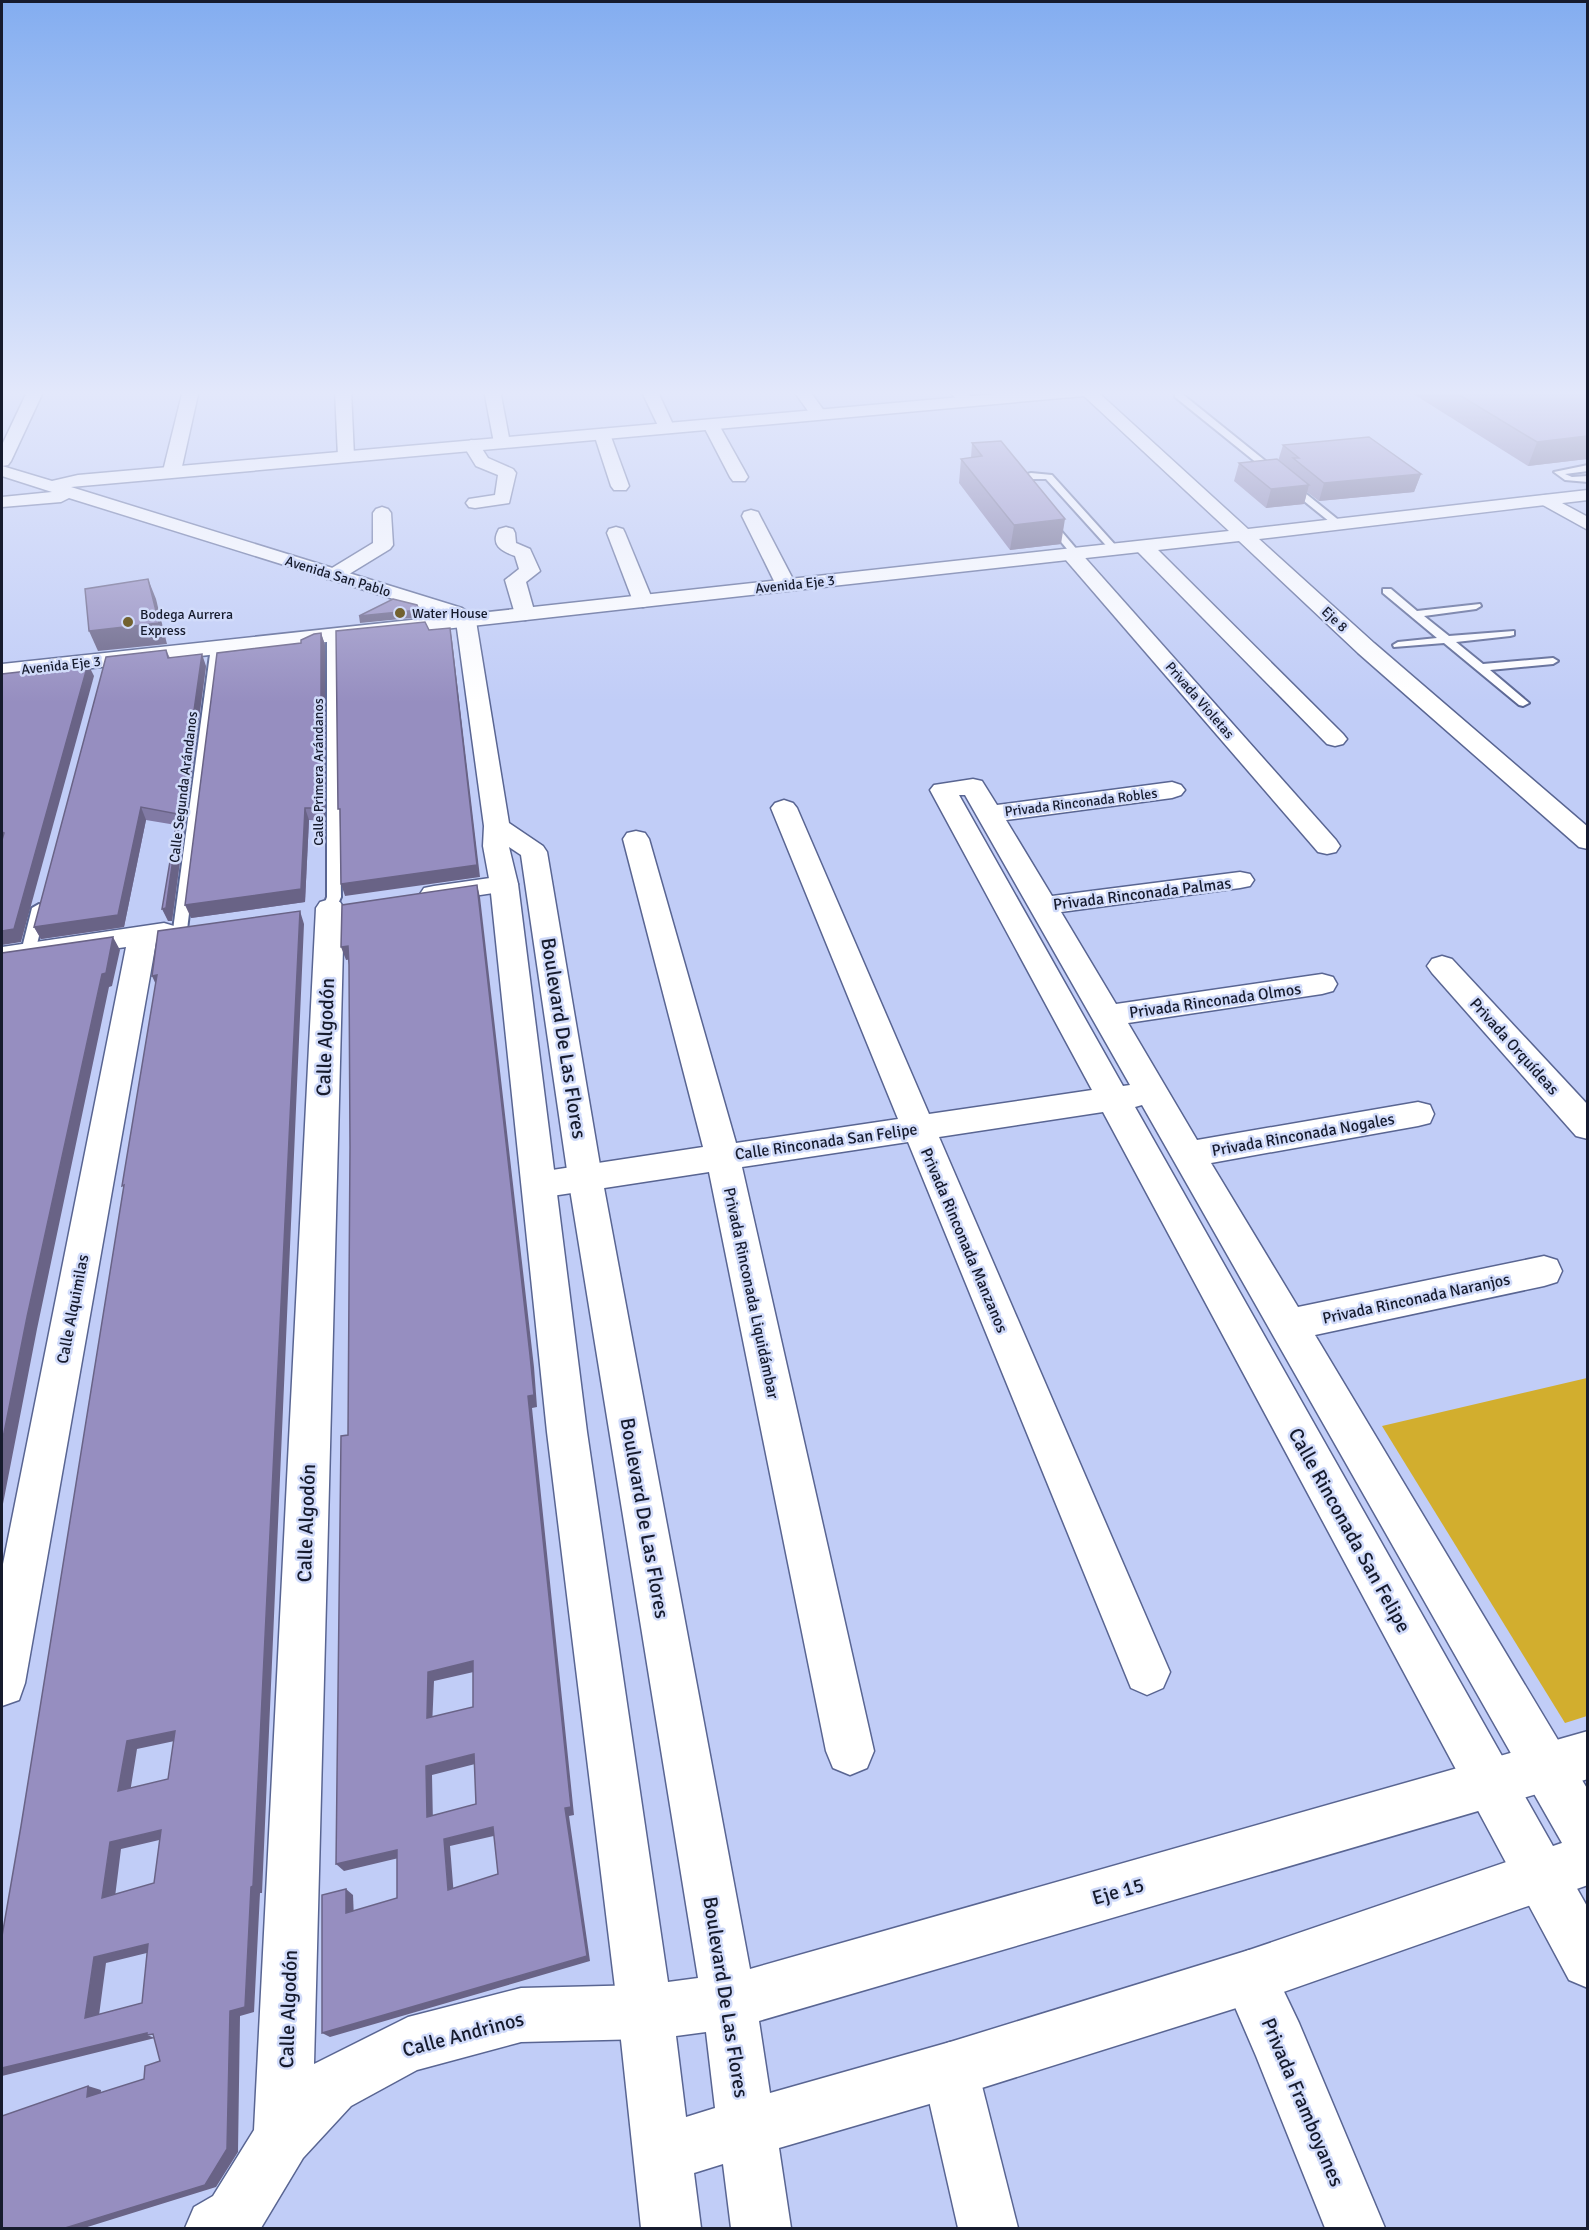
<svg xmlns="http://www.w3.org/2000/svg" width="1589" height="2230" font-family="Signika,sans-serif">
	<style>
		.green { fill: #d2ae2e }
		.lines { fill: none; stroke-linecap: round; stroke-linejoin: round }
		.service-casing { stroke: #596592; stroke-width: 4 }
		.minor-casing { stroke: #596592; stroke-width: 3 }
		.tertiary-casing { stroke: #596592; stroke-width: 3 }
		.secondary-casing { stroke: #596592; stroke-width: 3 }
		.service { fill: #fff; fill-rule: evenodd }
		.minor { fill: #fff; fill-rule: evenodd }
		.tertiary { fill: #fff; fill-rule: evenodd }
		.secondary { fill: #fff; fill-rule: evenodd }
		.wall { fill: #817aa5 }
		.shaded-wall { fill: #696386 }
		.building { fill: #968ec0; stroke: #696386; stroke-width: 1.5; fill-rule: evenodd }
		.poi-dot { fill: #72622f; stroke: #d1dbfa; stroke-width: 2 }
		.labels { text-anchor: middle; stroke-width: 5; stroke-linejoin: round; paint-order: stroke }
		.far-street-label { font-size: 14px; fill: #161b2d; stroke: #d1dbfa }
		.far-poi-label { font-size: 14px; fill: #161b2d; stroke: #d1dbfa; text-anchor: start }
		.street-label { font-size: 16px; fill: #161b2d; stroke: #d1dbfa }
		.near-street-label { font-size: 20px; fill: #161b2d; stroke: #d1dbfa }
	</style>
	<rect width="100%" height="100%" fill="#c1cdf7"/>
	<!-- green -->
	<path class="green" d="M1587 1378V1716L1565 1723 1382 1426Z"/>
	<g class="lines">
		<!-- service casing -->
		<g class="service-casing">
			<g id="service">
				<path d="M1582 390H1588V393Z"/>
				<path d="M1175 393H1181L1341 522V526H1335L1175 397Z"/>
				<path d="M1588 465V471L1565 474 1572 477 1588 476V482L1565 480 1554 472Z"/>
				<path d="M1031 473 1052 475 1118 548V552H1112L1046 479H1021L1016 485 1009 479Z"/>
				<path d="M1045 519H1051L1079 552V556H1073L1045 523Z"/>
				<path d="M1383 589H1391L1417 611 1480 604 1481 606 1476 609 1424 616 1449 636 1514 631V635L1510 636 1456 642 1483 664 1553 658 1558 661 1553 664 1490 670 1529 703 1523 706 1519 705 1444 643 1394 647 1393 645 1398 642 1437 638 1383 593Z"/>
				<path d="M332 632 337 635 341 897 335 911 330 912 323 908 327 897V635Z"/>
				<path d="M216 644 221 647 187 930 180 934 173 930 211 647Z"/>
				<path d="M39 904 46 908 35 952 28 957 21 952 32 908Z"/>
			</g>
		</g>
		<!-- minor casing -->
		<g class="minor-casing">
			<g id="minor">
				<path d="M28 390H44L11 461 8 465 2 466V445Z"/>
				<path d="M183 390H199L181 471 178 475H166L163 471Z"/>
				<path d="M335 390H351L354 457 352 461H340L338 457Z"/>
				<path d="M641 390H657L675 429 673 432H661Z"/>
				<path d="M793 390H809L827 415 825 418H813Z"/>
				<path d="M948 390H965L976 402 974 405H962Z"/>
				<path d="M711 420 719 425 748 477 745 481H733L730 477 703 425Z"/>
				<path d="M602 429 610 434 629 486 626 490H614L611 486 594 434Z"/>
				<path d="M471 440 477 441 488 458 513 469 516 473 509 503 475 508 469 507 466 503 469 499 495 495 498 475 476 466 463 445Z"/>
				<path d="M1547 495 1588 517V530L1541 504 1538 500 1541 496Z"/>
				<path d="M382 507 388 509 391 513 393 545 390 549 341 579H327L324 575 327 571 373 543V513L376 509Z"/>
				<path d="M751 510 758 512 760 516 796 585 793 589H779L776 585 742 516 744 512Z"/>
				<path d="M506 527 513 529 515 533 516 543 530 549 540 571 526 582 535 614 532 618 525 620 518 618 515 614 505 580 519 569 515 556C501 551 490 545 499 529Z"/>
				<path d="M616 527 623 529 625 533 653 601 650 605 643 607 636 605 633 601 607 533 609 529Z"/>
				<path d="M1144 541 1151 543 1343 734 1347 739 1343 744 1335 746 1327 744 1137 551 1134 547 1137 543Z"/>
				<path d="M1072 549 1079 551 1336 840 1340 846 1336 852 1327 854 1318 852 1065 559 1062 555 1065 551Z"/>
				<path d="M973 779 982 781 997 805 1172 782 1181 785 1185 790 1181 795 1172 798 1006 820 1052 896 1240 872 1250 874 1254 880 1250 886 1240 888 1061 912 1116 1004 1322 974 1333 977 1337 984 1333 991 1322 994 1128 1023 1197 1140 1418 1102 1430 1105 1434 1114 1430 1123 1418 1126 1211 1163 1298 1307 1544 1256 1557 1260 1562 1271 1557 1282 1544 1286 1315 1335 1588 1790V1864L1570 1857 1142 1105 1135 1107 1588 1908V1988L1569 1980 1103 1112 939 1137 1170 1672 1163 1688 1147 1695 1131 1688 908 1142 742 1167 874 1751 867 1768 850 1775 833 1768 826 1751 709 1172 539 1198 527 1194 522 1185 527 1176 539 1172 703 1147 623 839 627 833 636 831 645 833 649 839 736 1143 898 1119 771 808 775 803 784 800 793 803 797 808 929 1114 1092 1090 930 790 934 785ZM959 795H965L1130 1085 1123 1086Z"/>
				<path d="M504 876 514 878 518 884 514 890 434 902 424 900 420 894 424 888 434 886Z"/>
				<path d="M330 899 340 902 344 908 314 2064 408 2017 521 1988 645 1985 664 1993 672 2012 664 2031 645 2039 521 2042 417 2070 351 2106 303 2158 261 2228H185L194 2207 213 2196 254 2130 316 908 320 902Z"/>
				<path d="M164 923 174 926 178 932 174 938 156 942 25 1683 19 1700 2 1706V1569L126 947 2 965V947Z"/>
				<path d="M1442 956 1452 959 1588 1105V1139L1576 1136 1432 973 1427 966 1432 959Z"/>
				<path d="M1249 1950 1268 1958 1299 2023 1385 2228H1325L1256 2056 1222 1977 1230 1958Z"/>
				<path d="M950 2042 970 2050 978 2070 1018 2228H958L922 2070 930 2050Z"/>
			</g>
		</g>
		<!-- tertiary casing -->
		<g class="tertiary-casing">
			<g id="tertiary">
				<path d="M484 390H500L510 443 508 447H496L494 443Z"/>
				<path d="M466 615 473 617 476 621 509 823 543 846 547 852 602 1177 750 1969 1588 1731V1779L759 2021 770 2093 950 2042 1249 1950 1588 1834V1885L1249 2004 950 2098 779 2148 791 2228H731L723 2164 694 2173 701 2228H641L618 2012 547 1432 490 884 483 846 484 826 456 621 459 617ZM509 847 521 855 568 1177 698 1978 668 1982 587 1432 518 884ZM706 2032 715 2108 686 2117 676 2036Z"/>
			</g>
		</g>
		<!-- secondary casing -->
		<g class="secondary-casing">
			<path id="secondary" d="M1042 390H1105L1100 394 1248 529 1588 490V500L1259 539 1374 643 1588 827V849L1579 847 1358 653 1239 541 2 678V664L448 616 69 498 61 502 2 507V497L52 492 2 476V466L52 481 78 475ZM1084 396 1229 531 470 614 462 608 71 487Z"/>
		</g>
		<!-- service -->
		<use href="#service" class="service"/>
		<!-- minor -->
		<use href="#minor" class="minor"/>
		<!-- tertiary -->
		<use href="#tertiary" class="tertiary"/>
		<!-- secondary -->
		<use href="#secondary" class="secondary"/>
	</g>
	<!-- wall -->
	<g class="wall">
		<path d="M1407 390H1585L1587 391V459L1528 466Z"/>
		<path d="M972 443 1061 544 1010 550 959 483 961 459 971 458Z"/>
		<path d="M1283 445 1421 474 1414 492 1319 501 1307 492 1304 504 1266 508 1234 481 1239 463 1278 461Z"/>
		<path d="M321 633 325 645V821L309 820 305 902 191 918 301 643Z"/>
		<path d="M166 650 170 658 206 666 172 921H168L176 825 146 820 124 927 41 939 34 927Z"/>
	</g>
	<!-- shaded-wall -->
	<g class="shaded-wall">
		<path d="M1587 436V459L1528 466 1537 442Z"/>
		<path d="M1421 474 1414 492 1319 501 1324 483Z"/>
		<path d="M1309 485 1304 504 1266 508 1271 489Z"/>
		<path d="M1065 519 1061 544 1010 550 1014 525Z"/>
		<path d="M148 579 156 599 167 644 98 651 89 631Z"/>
		<path d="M419 610 421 617 360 623 359 616Z"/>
		<path d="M450 628 452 640 480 877 345 896 341 884Z"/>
		<path d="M321 633 325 645V821L321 808Z"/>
		<path d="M202 654 206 666 172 921H168L162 909 166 908Z"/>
		<path d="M88 664 94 676 21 942 2 945V931Z"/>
		<path d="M141 807 146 820 124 927 41 939 34 927Z"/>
		<path d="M305 808 309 820 305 902 191 918 185 905Z"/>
		<path d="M477 885 480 897 534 1367 537 1407 532 1408 574 1815 569 1816 590 1961 330 2037 322 2033 587 1956 565 1808Z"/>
		<path d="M300 911 304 924 262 1893H260L254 2012 240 2016 238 2152 216 2187 81 2229H62L230 2011Z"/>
		<path d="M113 937 120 950 112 986 109 987 37 1329 2 1509V1443L27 1317 102 974Z"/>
		<path d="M348 946 353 959 346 960 341 947Z"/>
		<path d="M157 975 158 989 152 976Z"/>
		<path d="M473 1661 478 1671 434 1681 432 1727 427 1718 428 1672Z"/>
		<path d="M175 1731 184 1739 137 1749 129 1799 118 1791 127 1741Z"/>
		<path d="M474 1754 479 1763 432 1775 433 1824 427 1817 426 1766Z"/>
		<path d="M493 1827 498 1835 450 1846 454 1897 448 1890 444 1839Z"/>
		<path d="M161 1830 172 1837 121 1849 114 1905 102 1898 110 1842Z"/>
		<path d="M397 1850 403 1857 344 1871 336 1864Z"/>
		<path d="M346 1889 353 1895 354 1919 346 1913Z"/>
		<path d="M148 1944 159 1950 106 1963 98 2023 85 2018 94 1957Z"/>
		<path d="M147 2033V2035L155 2038 2 2076V2068Z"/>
		<path d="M88 2086 101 2090 100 2101 87 2097Z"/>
	</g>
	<!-- building -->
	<g class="building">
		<path d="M1451 390H1585L1587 391V436L1537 442Z"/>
		<path d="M1369 437 1421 474 1324 483 1293 458H1299L1283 445Z"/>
		<path d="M1001 441 1065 519 1014 525 961 459 982 456 972 443Z"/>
		<path d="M1277 459 1309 485 1271 489 1239 463Z"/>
		<path d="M148 579 159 623 89 631 85 589Z"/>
		<path d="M393 599 417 605 419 610 359 616Z"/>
		<path d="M425 622 429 630 450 628 477 865 341 884 340 809H338L336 631Z"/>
		<path d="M321 633V808H305L301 889 185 905 217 653 301 643V640L314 634Z"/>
		<path d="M166 650 168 658 202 654 166 908 162 909 178 814 141 807 118 915 34 927 106 657Z"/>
		<path d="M88 664 14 929 2 931V840L4 833 2 832V674Z"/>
		<path d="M477 885 530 1355 534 1395 528 1396 571 1807 565 1808 587 1956 322 2033V1895L346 1889V1913L397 1898V1850L336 1864 341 1436 348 1435 350 1147 349 965 348 946 341 947 342 905ZM473 1661V1707L427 1718 428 1672ZM474 1754 476 1804 427 1817 426 1766ZM493 1827 498 1874 448 1890 444 1839Z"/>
		<path d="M300 911 253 1886 251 1887 245 2007 230 2011 227 2149 205 2185 62 2229H2V2116L88 2086 87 2097 144 2079 145 2066 160 2061 153 2034 147 2035V2033L2 2068V1936L21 1826 124 1185 122 1186 157 975 152 976 158 931ZM175 1731 168 1779 118 1791 127 1741ZM161 1830 154 1883 102 1898 110 1842ZM148 1944 142 2003 85 2018 94 1957Z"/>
		<path d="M113 937 106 973 102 974 27 1317 2 1443V953Z"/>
	</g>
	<!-- sky -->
	<linearGradient id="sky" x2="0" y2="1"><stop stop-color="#83adf0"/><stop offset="0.56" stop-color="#e3e8fb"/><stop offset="1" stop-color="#e3e8fb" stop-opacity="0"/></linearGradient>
	<rect width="1589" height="702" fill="url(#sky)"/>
	<!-- markers -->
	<g class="poi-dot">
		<circle cx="400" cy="613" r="6"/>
		<circle cx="128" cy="622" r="6"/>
	</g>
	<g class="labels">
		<!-- far-street labels -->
		<g class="far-street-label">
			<text transform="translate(338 576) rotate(17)" y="5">Avenida San Pablo</text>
			<text transform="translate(795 584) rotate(-6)" y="5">Avenida Eje 3</text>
			<text transform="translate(1335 619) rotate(43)" y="5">Eje 8</text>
			<text transform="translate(61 665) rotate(-6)" y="5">Avenida Eje 3</text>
			<text transform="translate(1200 700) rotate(49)" y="5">Privada Violetas</text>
			<text transform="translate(318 772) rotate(-90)" y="5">Calle Primera Arándanos</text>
			<text transform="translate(183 787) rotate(-83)" y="5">Calle Segunda Arándanos</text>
			<text transform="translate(1081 802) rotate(-7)" y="5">Privada Rinconada Robles</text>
		</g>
		<!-- far-poi labels -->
		<g class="far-poi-label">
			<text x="412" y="618">Water House</text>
			<text x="140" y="619">Bodega Aurrera<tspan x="140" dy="16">Express</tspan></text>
		</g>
		<!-- street labels -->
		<g class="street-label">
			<text transform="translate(1142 893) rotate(-7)" y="6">Privada Rinconada Palmas</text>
			<text transform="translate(1215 1000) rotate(-8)" y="6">Privada Rinconada Olmos</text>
			<text transform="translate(1515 1046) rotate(48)" y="6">Privada Orquídeas</text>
			<text transform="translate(1303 1134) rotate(-10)" y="6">Privada Rinconada Nogales</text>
			<text transform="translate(826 1141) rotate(-8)" y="6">Calle Rinconada San Felipe</text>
			<text transform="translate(965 1240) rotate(67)" y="6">Privada Rinconada Manzanos</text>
			<text transform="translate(752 1293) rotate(78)" y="6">Privada Rinconada Liquidámbar</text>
			<text transform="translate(1416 1298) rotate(-12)" y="6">Privada Rinconada Naranjos</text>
			<text transform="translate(72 1309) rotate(-79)" y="6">Calle Alquimilas</text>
		</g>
		<!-- near-street labels -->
		<g class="near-street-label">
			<text transform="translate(325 1037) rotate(-88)" y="7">Calle Algodón</text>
			<text transform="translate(564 1038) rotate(81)" y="7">Boulevard De Las Flores</text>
			<text transform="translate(645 1518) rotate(80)" y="7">Boulevard De Las Flores</text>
			<text transform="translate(306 1523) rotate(-88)" y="7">Calle Algodón</text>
			<text transform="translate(1350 1530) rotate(61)" y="7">Calle Rinconada San Felipe</text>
			<text transform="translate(1118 1891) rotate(-16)" y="7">Eje 15</text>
			<text transform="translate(726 1997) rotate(81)" y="7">Boulevard De Las Flores</text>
			<text transform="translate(288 2009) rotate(-88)" y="7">Calle Algodón</text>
			<text transform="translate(463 2034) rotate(-15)" y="7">Calle Andrinos</text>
			<text transform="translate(1303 2102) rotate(67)" y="7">Privada Framboyanes</text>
		</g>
	</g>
	<!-- border -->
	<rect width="1589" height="2230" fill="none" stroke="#161b2d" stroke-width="6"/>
</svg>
